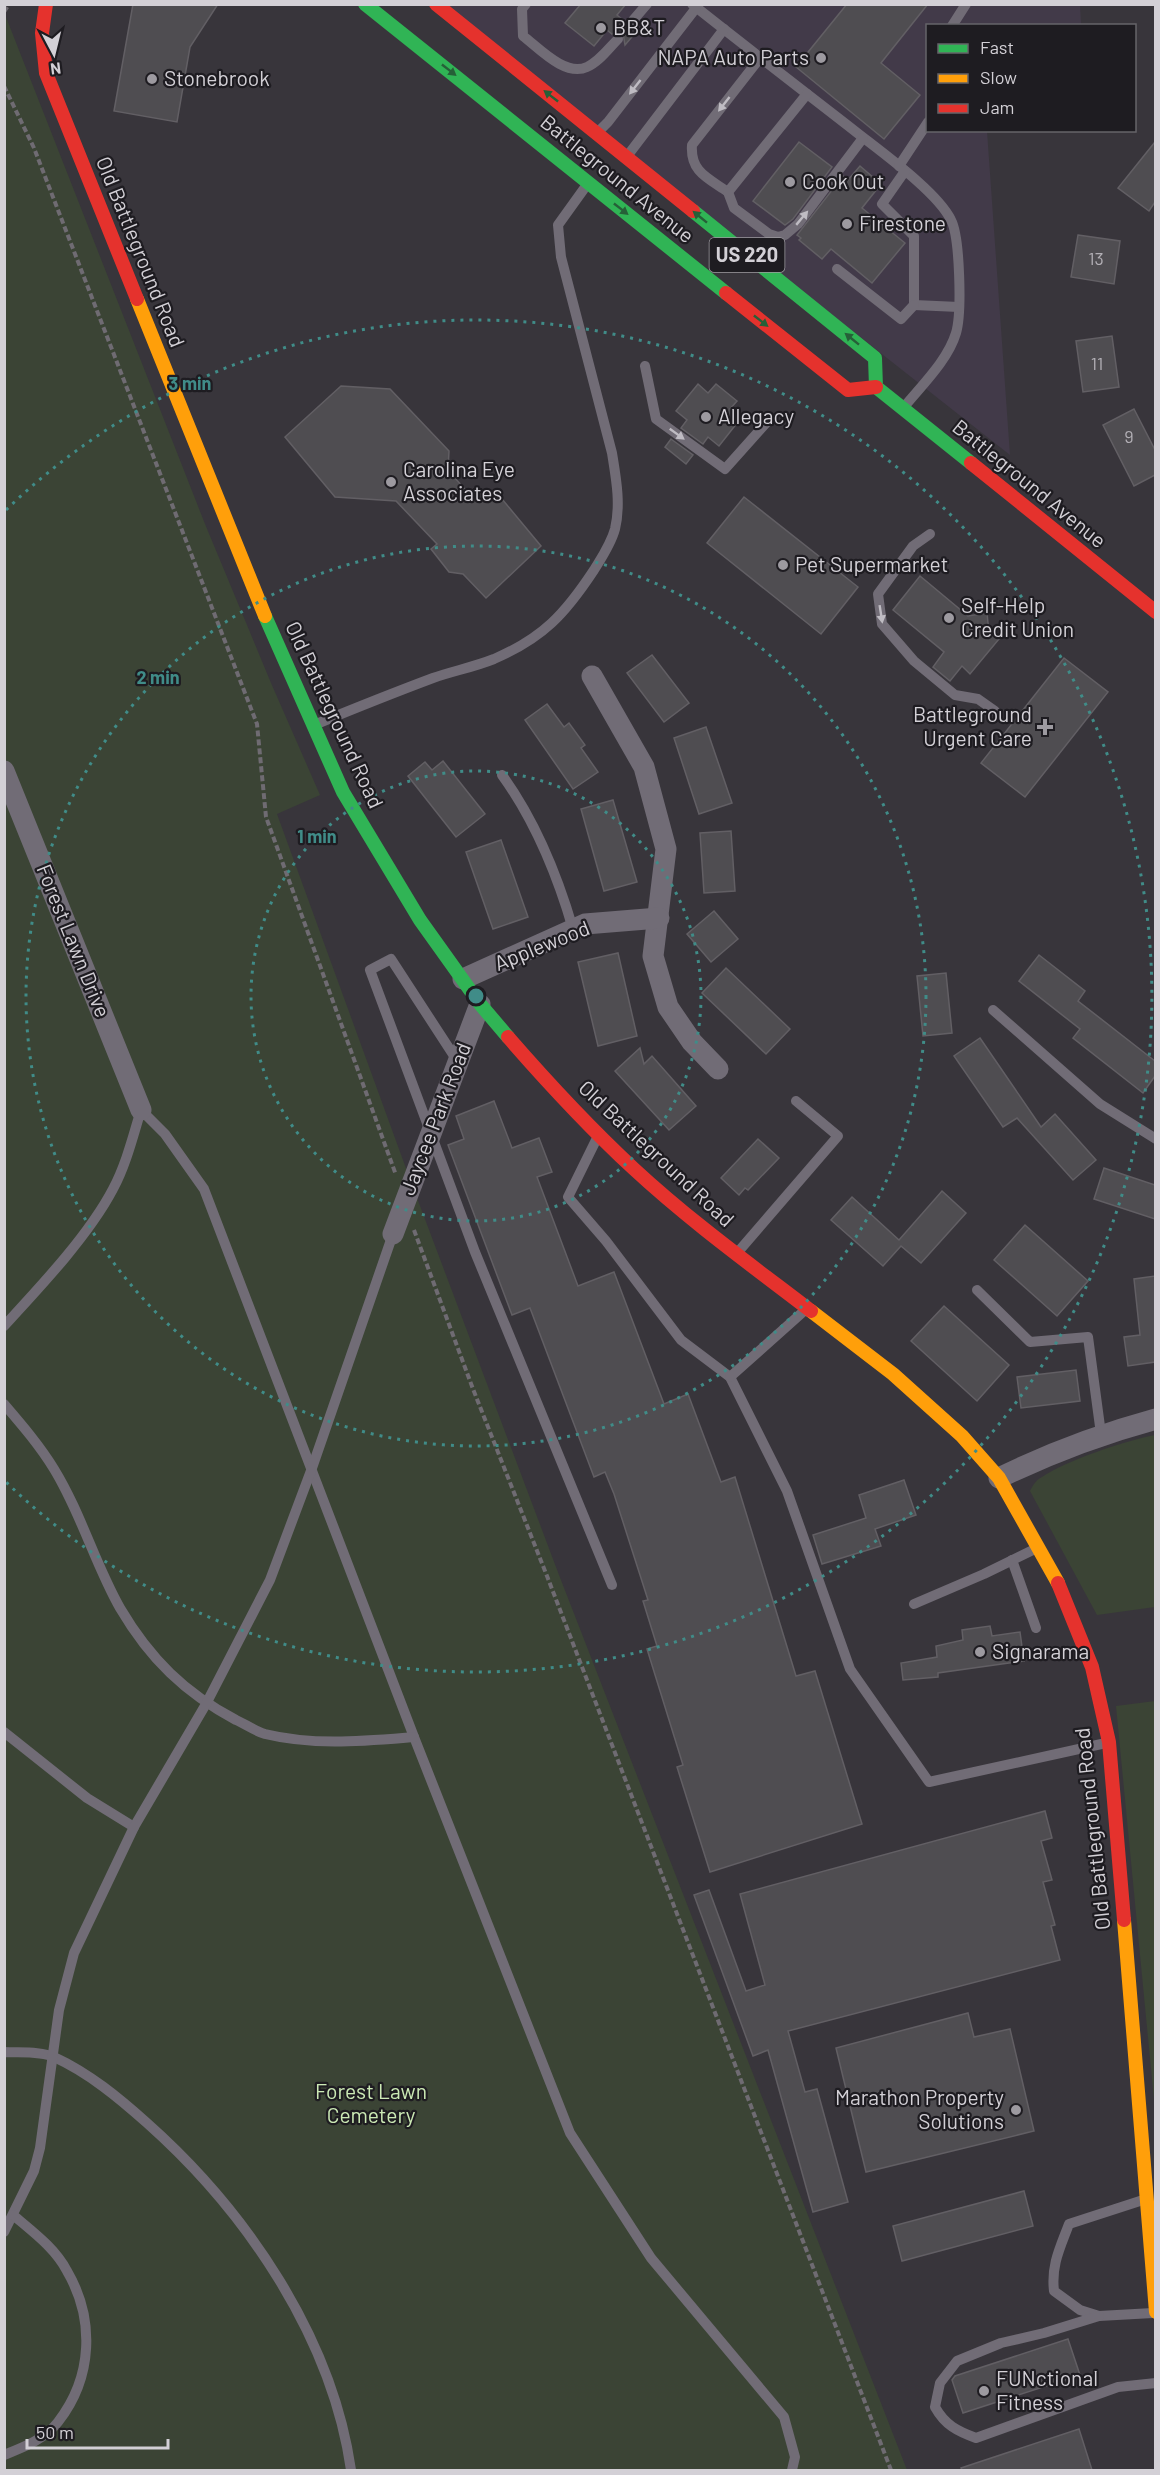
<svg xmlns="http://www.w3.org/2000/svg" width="1160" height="2475" font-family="Barlow,sans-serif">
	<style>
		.built { fill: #423a49 }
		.green { fill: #3b4435 }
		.building { fill: #4f4d51; stroke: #625f64; stroke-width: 1.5 }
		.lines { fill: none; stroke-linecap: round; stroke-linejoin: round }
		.path { stroke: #6f6b72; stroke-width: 4; stroke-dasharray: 6 3; stroke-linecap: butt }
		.lane { stroke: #716c76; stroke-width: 10 }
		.street { stroke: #716c76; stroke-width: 21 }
		.fast { stroke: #30b455; stroke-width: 14 }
		.slow { stroke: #ff9f0a; stroke-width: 14 }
		.jam { stroke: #e5322d; stroke-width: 14 }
		.oneway { fill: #266038 }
		.oneway2 { fill: #bfbcc3 }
		.ring { fill: none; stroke: #408c88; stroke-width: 3; stroke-dasharray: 3 6 }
		.poi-dot { fill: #9d9aa0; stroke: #1e1c21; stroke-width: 2 }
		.labels { text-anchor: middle; stroke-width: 4.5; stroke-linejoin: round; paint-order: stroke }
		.number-label { font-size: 18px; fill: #b2afb5 }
		.shield { fill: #1e1c21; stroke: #9d9aa0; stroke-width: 1.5 }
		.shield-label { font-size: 20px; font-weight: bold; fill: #d3d0d6 }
		.poi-label { font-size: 21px; fill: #d3d0d6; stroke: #1e1c21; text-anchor: start }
		.street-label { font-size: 21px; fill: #d3d0d6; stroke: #1e1c21 }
		.park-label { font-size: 21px; fill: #cceab5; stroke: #1e1c21 }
		.centre { fill: #408c88; stroke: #1e1c21; stroke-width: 3 }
		.ring-label { font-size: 18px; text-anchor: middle; font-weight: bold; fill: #408c88; stroke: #1e1c21; stroke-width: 4.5; stroke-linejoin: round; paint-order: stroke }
	</style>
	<rect width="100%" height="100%" fill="#38353b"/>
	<!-- built -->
	<path class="built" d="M443 5H1080L1081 24 928 26V130L987 131 1010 455 670 187Z"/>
	<!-- green -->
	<g class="green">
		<path d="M4 12 205 524 271 683 320 795 277 814 411 1182 559 1575 907 2470H5Z"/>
		<path d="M1155 1435V1607L1097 1615 1030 1491C1033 1485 1036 1480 1042 1477 1068 1460 1124 1441 1155 1435Z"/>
		<path d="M1155 1701V2110L1116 1706Z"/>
	</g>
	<!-- building -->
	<g class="building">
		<path d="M133 4H218L190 47 177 122 114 111Z"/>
		<path d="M581 4H626L617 15 623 20 622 28 627 32 637 31 625 45 623 33 616 32 612 34 607 30 594 46 565 23Z"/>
		<path d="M847 4H928L881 63 920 95 884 139 796 67Z"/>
		<path d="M799 142 832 167 793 219 785 225 753 201Z"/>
		<path d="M1155 142V202L1149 211 1118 188Z"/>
		<path d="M860 166 881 184 862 208 905 243 872 283 831 249 822 259 799 240 801 238 797 235 843 176 848 180Z"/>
		<path d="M1078 235 1120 241 1114 284 1071 277Z"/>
		<path d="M1112 336 1119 387 1083 392 1076 341Z"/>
		<path d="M698 384 708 393 716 384 737 401 730 409 741 418 719 446 708 437 703 444 681 428 687 420 676 411Z"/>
		<path d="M341 386 390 389 449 451 448 470 469 494 497 493 541 546 486 598 463 574 449 572 431 549 437 544 396 501 335 497 285 437Z"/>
		<path d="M1134 409 1155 450V475L1134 486 1103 425Z"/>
		<path d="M671 439 693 455 686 464 665 447Z"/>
		<path d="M744 497 858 587 821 634 707 543Z"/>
		<path d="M920 576 968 616 987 613 989 633 999 639 970 674 962 666 950 681 933 667 944 652 893 610Z"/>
		<path d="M652 655 689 703 664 722 627 673Z"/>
		<path d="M1064 658 1108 692 1025 797 981 763Z"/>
		<path d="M547 704 564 727 569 723 585 745 581 748 598 772 573 789 525 720Z"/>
		<path d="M706 727 732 803 699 814 674 738Z"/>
		<path d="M443 761 485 814 456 837 408 776 425 762 432 770Z"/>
		<path d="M613 800 637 882 604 891 581 809Z"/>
		<path d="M731 831 735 891 704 893 700 833Z"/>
		<path d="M501 840 528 917 493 929 466 852Z"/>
		<path d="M714 911 738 939 711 962 687 934Z"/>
		<path d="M618 953 637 1036 598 1046 578 962Z"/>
		<path d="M1039 955 1085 991 1078 1001 1155 1061V1076L1143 1093 1073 1038 1080 1029 1019 981Z"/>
		<path d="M726 968 790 1029 766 1054 702 993Z"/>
		<path d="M946 973 952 1033 923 1036 917 976Z"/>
		<path d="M980 1038 1041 1127 1055 1114 1096 1160 1073 1180 1017 1118 1003 1127 954 1056Z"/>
		<path d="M640 1048 644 1064 652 1056 696 1106 669 1130 615 1071Z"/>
		<path d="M494 1101 512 1148 539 1138 552 1172 537 1177 578 1286 614 1272 664 1404 688 1394 721 1482 735 1477 796 1676 815 1671 862 1824 710 1872 677 1767 683 1765 647 1649 657 1646 643 1601 648 1600 614 1494 605 1472 594 1477 530 1308 512 1315 448 1145 464 1139 456 1116Z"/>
		<path d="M758 1139 779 1158 748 1190 745 1188 739 1195 721 1178Z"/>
		<path d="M1104 1168 1155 1185V1219L1094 1199Z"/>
		<path d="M942 1191 966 1213 921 1263 901 1246 883 1266 831 1220 852 1197 899 1240Z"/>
		<path d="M1025 1225 1088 1281 1057 1316 994 1260Z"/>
		<path d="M1155 1276V1362L1128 1366 1124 1337 1140 1335 1134 1279Z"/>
		<path d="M944 1306 1009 1365 977 1401 911 1341Z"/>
		<path d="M1076 1370 1080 1401 1021 1408 1017 1377Z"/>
		<path d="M904 1480 916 1515 875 1529 881 1546 822 1564 813 1535 866 1518 859 1495Z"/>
		<path d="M990 1626 992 1636 1020 1632 1024 1661 938 1673V1677L903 1680 901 1663 937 1657 936 1646 963 1640 962 1630Z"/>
		<path d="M1045 1811 1052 1838 1041 1841 1052 1880 1043 1882 1055 1925 1051 1926 1060 1960 788 2031 805 2092 817 2089 848 2202 813 2212 768 2050 753 2056 694 1895 709 1890 746 1991 765 1985 740 1894Z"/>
		<path d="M968 2013 974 2037 1010 2029 1034 2131 866 2172 836 2048Z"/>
		<path d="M1024 2191 1033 2226 902 2261 893 2226Z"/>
		<path d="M1068 2339 1080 2375 963 2413 952 2380 955 2376Z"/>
		<path d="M1079 2429 1092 2470H962L961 2468Z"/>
	</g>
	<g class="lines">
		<!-- path -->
		<g class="path">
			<path d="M4 12 9 4"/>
			<path d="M4 86 34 148 257 724 266 817 396 1175"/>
			<path d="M414 1230 473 1389 547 1576 891 2470"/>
		</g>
		<!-- lane -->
		<g class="lane">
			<path d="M526 4 522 9 523 36C539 48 565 77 587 67 599 62 609 48 618 39"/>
			<path d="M692 4C745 46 798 87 851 128 877 149 937 191 951 220 960 237 962 313 956 333 948 360 922 385 904 407"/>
			<path d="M629 25 647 4"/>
			<path d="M952 26 966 4"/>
			<path d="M760 58 692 145C690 172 708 178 728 192L807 94"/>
			<path d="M598 132 608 122 696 8"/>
			<path d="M628 155 724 29"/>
			<path d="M899 166 928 122"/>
			<path d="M905 171 882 204 914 236V305L959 307"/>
			<path d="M728 192 734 208 769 234 778 237 785 235 798 224 863 138"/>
			<path d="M837 269 901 319 914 305"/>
			<path d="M645 366 656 419 725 469 767 422"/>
			<path d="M930 534 913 546 878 594 882 624 914 661 955 695 978 699 995 711"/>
			<path d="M314 725C353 709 393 693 433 678 453 671 474 667 494 659 543 638 565 614 594 570 602 557 611 544 615 529 621 504 616 478 612 453L561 257 558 225 586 186"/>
			<path d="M502 775C536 822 557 874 573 929"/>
			<path d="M993 1010 1100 1104 1156 1139"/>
			<path d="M458 1062 391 959 370 970 475 1252 612 1585"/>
			<path d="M598 1136 568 1197 606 1241 681 1340 730 1377 787 1491 850 1669 929 1782 1106 1743"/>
			<path d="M738 1252 838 1136 796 1101"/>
			<path d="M977 1290 1030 1342 1088 1337 1101 1434"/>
			<path d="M4 1326C40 1287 89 1235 113 1189 126 1165 133 1136 141 1110L165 1134 204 1189 414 1737 570 2133 651 2258 784 2417 795 2457 792 2470"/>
			<path d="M730 1377 804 1311"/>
			<path d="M4 1404C22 1425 40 1446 54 1469 81 1513 95 1564 120 1608 150 1659 185 1693 236 1720 245 1724 255 1731 265 1734 314 1746 364 1741 414 1737"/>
			<path d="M1012 1560 1036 1628"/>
			<path d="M914 1604 984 1574 1037 1548"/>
			<path d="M4 1732 87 1798 134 1827"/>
			<path d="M4 2052C19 2053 41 2051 54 2057 89 2073 119 2098 147 2123 246 2211 332 2337 351 2470"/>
			<path d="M1143 2200 1069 2224C1060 2248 1051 2265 1054 2291L1080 2310 1099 2316 1153 2313"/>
			<path d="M4 2232 34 2171 40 2148 59 2010 74 1953 134 1827 206 1704 270 1580 312 1468 393 1234"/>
			<path d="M1099 2316 1044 2333 1001 2343 957 2361 940 2383 935 2407C945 2425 957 2431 976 2438L1118 2387 1156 2383"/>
			<path d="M4 2455C24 2447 45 2439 58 2422 93 2377 95 2319 67 2271 55 2248 33 2232 13 2215"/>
		</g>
		<!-- street -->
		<g class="street">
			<path d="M592 676 644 767 666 849 653 956 668 1007 692 1042 718 1069"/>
			<path d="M4 771 141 1110"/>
			<path d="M463 979 585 924 659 918"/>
			<path d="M393 1234 480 1004"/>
			<path d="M999 1478C1050 1453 1101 1434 1156 1419"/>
		</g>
		<!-- fast -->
		<g class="fast">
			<path d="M365 4 726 293"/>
			<path d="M693 211 875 358 876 387 971 463"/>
			<path d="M265 616 343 792 420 920 480 1004 508 1037"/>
		</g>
		<!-- slow -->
		<g class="slow">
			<path d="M137 299 265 616"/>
			<path d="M811 1311 893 1374 962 1436 999 1478 1058 1583"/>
			<path d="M1124 1920 1156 2312"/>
		</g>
		<!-- jam -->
		<g class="jam">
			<path d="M46 4 42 33 46 73 137 299"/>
			<path d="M436 4 693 211"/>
			<path d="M726 293 848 390 876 387"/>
			<path d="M971 463 1156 612"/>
			<path d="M508 1037C548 1083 590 1128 634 1169 689 1220 751 1265 811 1311"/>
			<path d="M1058 1583 1092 1667 1109 1742 1124 1920"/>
		</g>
	</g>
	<!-- one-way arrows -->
	<defs><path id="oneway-solid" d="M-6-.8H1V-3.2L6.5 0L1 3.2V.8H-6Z" transform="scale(1.5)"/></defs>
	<g class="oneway">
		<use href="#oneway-solid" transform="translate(449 70) rotate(38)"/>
		<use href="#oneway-solid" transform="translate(551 96) rotate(-142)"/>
		<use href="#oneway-solid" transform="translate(621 209) rotate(38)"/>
		<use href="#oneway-solid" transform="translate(700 217) rotate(-141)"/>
		<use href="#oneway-solid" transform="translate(761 321) rotate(38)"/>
		<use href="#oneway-solid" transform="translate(852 339) rotate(-141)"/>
	</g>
	<g class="oneway2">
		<use href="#oneway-solid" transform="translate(635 87) rotate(128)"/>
		<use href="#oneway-solid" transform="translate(724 104) rotate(128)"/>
		<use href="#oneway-solid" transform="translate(802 218) rotate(-50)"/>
		<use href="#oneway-solid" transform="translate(677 434) rotate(36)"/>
		<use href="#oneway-solid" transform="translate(881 614) rotate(81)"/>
	</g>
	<!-- distance rings -->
	<g class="ring">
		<circle cx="476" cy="996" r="225"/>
		<circle cx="476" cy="996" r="450"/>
		<path d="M6 510A676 676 0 1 1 6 1482"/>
	</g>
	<!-- markers -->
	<g class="poi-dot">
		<circle cx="601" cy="28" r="6"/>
		<circle cx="821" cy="58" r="6"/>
		<circle cx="152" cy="79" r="6"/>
		<circle cx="790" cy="182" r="6"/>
		<circle cx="847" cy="224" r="6"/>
		<circle cx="706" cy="417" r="6"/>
		<circle cx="391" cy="482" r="6"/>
		<circle cx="783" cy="565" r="6"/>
		<circle cx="949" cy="618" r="6"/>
		<path d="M1042 718h6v6h6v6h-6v6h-6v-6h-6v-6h6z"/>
		<circle cx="980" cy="1652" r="6"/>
		<circle cx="1016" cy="2110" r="6"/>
		<circle cx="984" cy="2391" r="6"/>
	</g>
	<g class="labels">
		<!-- number labels -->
		<g class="number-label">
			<text x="1096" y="265">13</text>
			<text x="1097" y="370">11</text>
			<text x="1129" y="443">9</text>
		</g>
		<!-- shield labels -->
		<rect class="shield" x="709.5" y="238" width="75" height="34" rx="4.5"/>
		<g class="shield-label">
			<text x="747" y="262">US 220</text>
		</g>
		<!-- poi labels -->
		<g class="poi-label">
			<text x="613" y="35">BB&amp;T</text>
			<text x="809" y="65" text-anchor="end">NAPA Auto Parts</text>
			<text x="164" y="86">Stonebrook</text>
			<text x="802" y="189">Cook Out</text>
			<text x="859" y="231">Firestone</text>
			<text x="718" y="424">Allegacy</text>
			<text x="403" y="477">Carolina Eye<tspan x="403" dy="24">Associates</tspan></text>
			<text x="795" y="572">Pet Supermarket</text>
			<text x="961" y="613">Self-Help<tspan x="961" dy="24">Credit Union</tspan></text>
			<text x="1032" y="722" text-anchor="end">Battleground<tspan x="1032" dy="24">Urgent Care</tspan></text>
			<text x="992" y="1659">Signarama</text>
			<text x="1004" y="2105" text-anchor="end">Marathon Property<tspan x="1004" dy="24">Solutions</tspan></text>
			<text x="996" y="2386">FUNctional<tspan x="996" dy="24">Fitness</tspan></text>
		</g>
		<!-- street labels -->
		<g class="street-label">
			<text transform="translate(617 179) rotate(39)" y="7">Battleground Avenue</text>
			<text transform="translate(140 252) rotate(68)" y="7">Old Battleground Road</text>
			<text transform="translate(1029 484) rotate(39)" y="7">Battleground Avenue</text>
			<text transform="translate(334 715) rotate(65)" y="7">Old Battleground Road</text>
			<text transform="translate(73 941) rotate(68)" y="7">Forest Lawn Drive</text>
			<text transform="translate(542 946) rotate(-22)" y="7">Applewood</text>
			<text transform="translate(436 1119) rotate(-69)" y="7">Jaycee Park Road</text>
			<text transform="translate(656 1154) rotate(43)" y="7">Old Battleground Road</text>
			<text transform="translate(1093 1829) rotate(-96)" y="7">Old Battleground Road</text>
		</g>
		<!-- park labels -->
		<g class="park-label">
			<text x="371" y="2099">Forest Lawn<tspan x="371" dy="24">Cemetery</tspan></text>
		</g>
	</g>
	<circle cx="476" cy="996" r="9" class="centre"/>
	<g class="ring-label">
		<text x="190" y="390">3 min</text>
		<text x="158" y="684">2 min</text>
		<text x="317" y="843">1 min</text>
	</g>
	<!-- border -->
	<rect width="1160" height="2475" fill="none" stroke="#d3d0d6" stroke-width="12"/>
	<!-- legend -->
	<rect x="926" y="24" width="210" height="108" fill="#1e1c21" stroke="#666469" stroke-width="1.5"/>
	<rect x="938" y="44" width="30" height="9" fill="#30b455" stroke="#666469" stroke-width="1.5"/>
	<text x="980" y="54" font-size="18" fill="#d3d0d6">Fast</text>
	<rect x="938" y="74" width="30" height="9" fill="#ff9f0a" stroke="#666469" stroke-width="1.5"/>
	<text x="980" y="84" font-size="18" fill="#d3d0d6">Slow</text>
	<rect x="938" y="104" width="30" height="9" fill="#e5322d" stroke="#666469" stroke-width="1.5"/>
	<text x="980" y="114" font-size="18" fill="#d3d0d6">Jam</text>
	<!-- north arrow -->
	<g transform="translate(54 54) rotate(173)" stroke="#1e1c21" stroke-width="4.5" paint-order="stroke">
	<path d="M0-4.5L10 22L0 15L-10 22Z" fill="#d3d0d6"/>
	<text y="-9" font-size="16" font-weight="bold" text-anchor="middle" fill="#d3d0d6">N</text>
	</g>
	<!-- scale -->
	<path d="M27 2439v9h141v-9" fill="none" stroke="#d3d0d6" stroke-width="3"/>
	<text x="36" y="2439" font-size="18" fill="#d3d0d6" stroke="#1e1c21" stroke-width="4.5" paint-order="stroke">50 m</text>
</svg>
